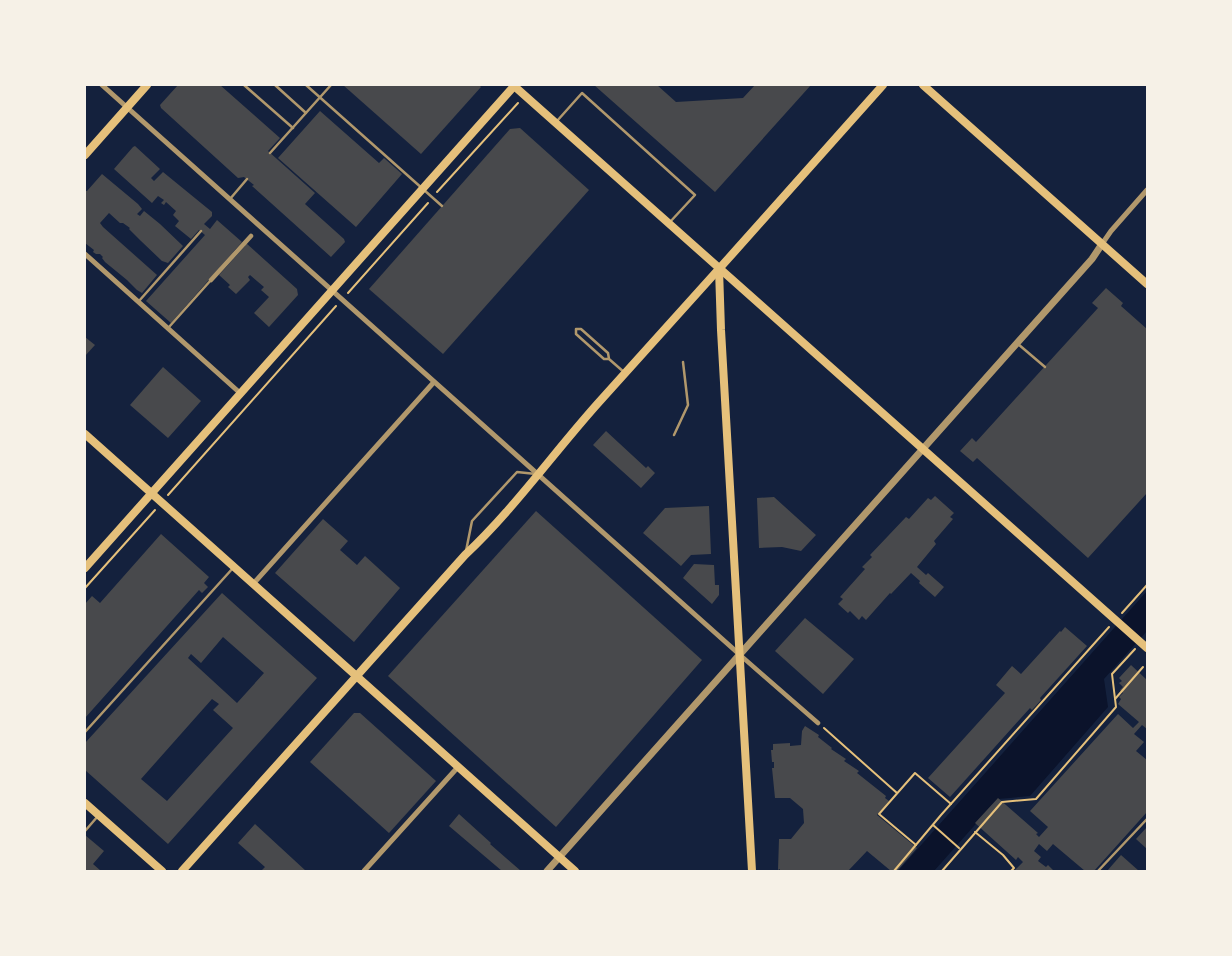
<svg xmlns="http://www.w3.org/2000/svg" width="1232" height="956" font-family="'Times New Roman',serif">
	<style>
		.water { fill: #0b132b }
		.building { fill: #48494c; fill-rule: evenodd }
		.lines { fill: none; stroke-linecap: round; stroke-linejoin: round }
		.path { stroke: #e5c07b; stroke-width: 2 }
		.service { stroke: #b1986c; stroke-width: 2.5 }
		.pedestrian { stroke: #b1986c; stroke-width: 4.5 }
		.minor { stroke: #b1986c; stroke-width: 5 }
		.tertiary { stroke: #b1986c; stroke-width: 7 }
		.secondary { stroke: #e5c07b; stroke-width: 8 }
	</style>
	<rect width="100%" height="100%" fill="#14213d"/>
	<!-- water -->
	<path class="water" d="M1147 591V631L1104 679 1108 707 1030 796 998 799 934 871H898Z"/>
	<!-- building -->
	<g class="building">
		<path d="M178 85H220L280 138 268 151 315 193 305 204 344 239 345 242 331 257 252 186 254 185 244 177 238 178 161 108 160 105Z"/>
		<path d="M343 85H479L481 87 421 154Z"/>
		<path d="M594 85H657L676 102 743 98 755 85H811L715 192Z"/>
		<path d="M320 111 379 163 384 158 402 174 356 227 278 158Z"/>
		<path d="M520 128 589 190 443 354 369 289 510 129Z"/>
		<path d="M135 146 160 169 151 178 154 181 163 172 212 212V216L204 224 210 229 217 220 242 242 171 323 146 301 205 235 199 230 191 239 175 226 179 221 173 215 176 211 166 202 164 205 161 203 164 200 158 196 152 203 114 169 133 147Z"/>
		<path d="M102 174 138 204 142 209 137 214 140 216 144 211 160 224 183 246 168 263 162 261 141 241 129 229 130 228 123 223H120L109 213 100 223 103 227 157 275 142 293 137 290 127 280 105 262 102 258 103 257 100 254H96L93 252 94 250 85 243V191H87Z"/>
		<path d="M246 243 297 289 298 295 269 327 254 313 269 297 261 290 264 287 250 275 248 277 250 280 236 294 228 287 230 285 219 275 245 246 244 245Z"/>
		<path d="M1106 288 1123 303 1121 306 1147 329V493L1088 558 977 458 973 462 960 451 972 438 976 442 1098 308 1092 303Z"/>
		<path d="M85 337 95 345 85 356Z"/>
		<path d="M163 367 201 401 168 438 130 405Z"/>
		<path d="M606 431 646 468 648 466 655 473 641 488 593 445Z"/>
		<path d="M935 496 954 513 950 517 953 519 934 541 936 544 917 567 926 575 928 573 944 587 935 597 919 583 920 581 911 573 891 594 890 593 866 620 862 616 859 620 850 611 848 613 838 604 843 599 840 597 865 569 862 567 872 557 870 555 906 517 909 519 928 498 931 500Z"/>
		<path d="M774 497 816 535 801 551 782 547 759 548 757 498Z"/>
		<path d="M709 506 711 554 691 555 681 566 643 533 665 508Z"/>
		<path d="M536 511 702 660 556 827 388 676Z"/>
		<path d="M323 519 348 541 340 550 357 565 365 556 400 588 354 642 275 573Z"/>
		<path d="M161 534 209 577 204 583 208 587 202 593 199 590 85 718V604L92 596 100 603Z"/>
		<path d="M694 564 714 565 715 585H719V595L712 604 683 578Z"/>
		<path d="M222 593 317 678 168 844 85 770V743ZM223 637 264 673 237 703 188 658 191 654 201 663ZM212 699 219 704 213 710 233 728 167 801 141 779Z"/>
		<path d="M805 618 854 659 823 694 775 651Z"/>
		<path d="M1065 627 1087 646 1040 698 1041 700 1032 710 1030 708 950 797 928 778 1005 693 996 685 1012 666 1021 674 1060 631 1061 632Z"/>
		<path d="M1131 665 1147 680V729L1142 725 1134 734 1144 742 1136 751 1147 760V812L1094 871H1085L1053 844 1047 851 1039 844 1034 851 1041 857 1038 861 1046 867 1048 865 1054 871H1014L1023 862 1018 857 1016 860 975 823 998 798 1038 833 1036 834 1039 837 1048 827 1030 811 1118 714 1133 728 1139 722 1118 704 1121 699 1119 697 1123 693 1120 690 1123 687 1119 683 1122 681 1119 678Z"/>
		<path d="M354 713H360L436 781 389 833 310 762Z"/>
		<path d="M805 726 819 735 818 737 832 748 831 749 846 759 844 761 859 771 857 773 886 796 885 798 889 801 877 815 917 848 897 871H891L867 851 848 871H780V869L778 870 779 839H791L804 823 803 809 790 798H775L772 768H774V762H772L771 750H773V744L790 743V746L801 745 802 731Z"/>
		<path d="M459 814 491 843 490 844 521 871H502L449 826Z"/>
		<path d="M255 824 306 871H261L265 867 238 843Z"/>
		<path d="M1147 827V849L1136 839Z"/>
		<path d="M85 835 104 851 93 864 101 871H85Z"/>
		<path d="M1121 855 1139 871H1107Z"/>
	</g>
	<g class="lines">
		<!-- path -->
		<g class="path">
			<path d="M437 192 518 103"/>
			<path d="M348 293 428 203"/>
			<path d="M168 495 336 306"/>
			<path d="M85 588 155 510"/>
			<path d="M1122 613 1147 585"/>
			<path d="M1115 699 1143 667"/>
			<path d="M824 728 897 793"/>
			<path d="M933 825 959 848"/>
			<path d="M975 832 1003 855 1014 868 1011 871"/>
			<path d="M916 845 879 814 915 773 951 804"/>
			<path d="M894 871 941 815 1109 627"/>
			<path d="M942 871 1002 802 1036 799 1116 707 1112 674 1135 649"/>
		</g>
		<!-- service -->
		<g class="service">
			<path d="M244 85 293 128"/>
			<path d="M275 85 306 113"/>
			<path d="M306 85 442 206"/>
			<path d="M557 121 582 93 695 195 670 222"/>
			<path d="M270 153 331 85"/>
			<path d="M230 199 247 179"/>
			<path d="M139 301 201 231"/>
			<path d="M169 327 211 280"/>
			<path d="M1018 344 1045 367"/>
			<path d="M609 359H604L576 334V329H581L608 353 609 359 625 373"/>
			<path d="M674 435 688 405 683 362"/>
			<path d="M466 551 472 521 517 472 536 474"/>
			<path d="M85 732 233 568"/>
			<path d="M85 831 98 816"/>
			<path d="M1098 871 1147 819"/>
		</g>
		<!-- pedestrian -->
		<g class="pedestrian">
			<path d="M211 280 251 236"/>
			<path d="M740 655 818 723"/>
		</g>
		<!-- minor -->
		<g class="minor">
			<path d="M102 85 739 654"/>
			<path d="M1102 244 1111 231 1147 190"/>
			<path d="M85 254 240 393"/>
			<path d="M253 584 434 382"/>
			<path d="M364 871 458 767"/>
		</g>
		<!-- tertiary -->
		<path class="tertiary" d="M547 871 1092 259 1102 244"/>
		<!-- secondary -->
		<g class="secondary">
			<path d="M513 85 1147 648"/>
			<path d="M923 85 1147 284"/>
			<path d="M85 155 147 85"/>
			<path d="M719 269 721 330 752 871"/>
			<path d="M85 434 575 871"/>
			<path d="M85 568 515 85"/>
			<path d="M85 803 162 871"/>
			<path d="M182 871 465 555C515 508 554 452 600 401 695 296 789 191 883 85"/>
		</g>
	</g>
	<!-- border -->
	<rect width="1232" height="956" fill="none" stroke="#f6f1e7" stroke-width="172"/>
</svg>
